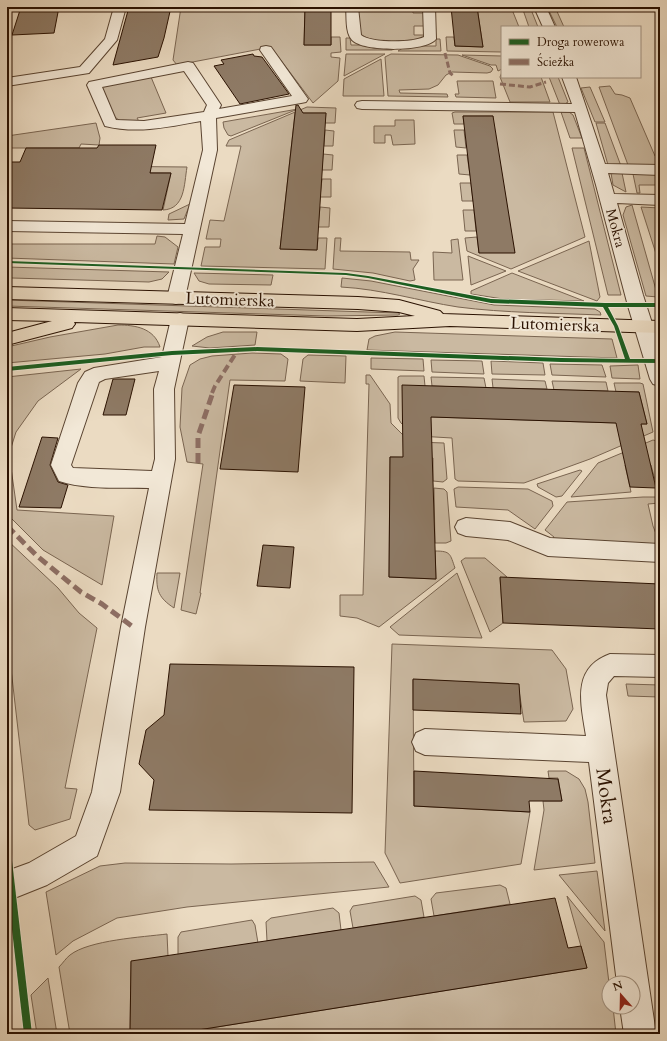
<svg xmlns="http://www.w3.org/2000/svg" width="667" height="1041" font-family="Cardo,serif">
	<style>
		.green { fill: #cab9a1; stroke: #7a6551 }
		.building { fill: #8e7a65; stroke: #2a1101 }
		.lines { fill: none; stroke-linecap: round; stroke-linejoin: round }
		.minor-casing { stroke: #5a4431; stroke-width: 2 }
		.major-casing { stroke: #2a1101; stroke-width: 2 }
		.minor { fill: #f2e8d7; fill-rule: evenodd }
		.major { fill: #ebdbc2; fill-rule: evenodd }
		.quiet-far2 { stroke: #8d6e63; stroke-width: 3; stroke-dasharray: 6 3; stroke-linecap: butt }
		.quiet-far1 { stroke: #8d6e63; stroke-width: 4; stroke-dasharray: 8 4; stroke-linecap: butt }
		.quiet { stroke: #8d6e63; stroke-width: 5; stroke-dasharray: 10 5; stroke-linecap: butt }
		.cycleway-casing { stroke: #f2e8d7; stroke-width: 2 }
		.cycleway { fill: #1b5e20; fill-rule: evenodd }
		.labels { text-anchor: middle; stroke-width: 4; stroke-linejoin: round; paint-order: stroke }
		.far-street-label { font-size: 14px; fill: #2a1101; stroke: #f2e8d7 }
		.street-label { font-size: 17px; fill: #2a1101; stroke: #f2e8d7 }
		.near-street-label { font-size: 20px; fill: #2a1101; stroke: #f2e8d7 }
	</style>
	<rect width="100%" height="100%" fill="#ebdbc2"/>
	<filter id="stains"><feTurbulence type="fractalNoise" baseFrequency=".005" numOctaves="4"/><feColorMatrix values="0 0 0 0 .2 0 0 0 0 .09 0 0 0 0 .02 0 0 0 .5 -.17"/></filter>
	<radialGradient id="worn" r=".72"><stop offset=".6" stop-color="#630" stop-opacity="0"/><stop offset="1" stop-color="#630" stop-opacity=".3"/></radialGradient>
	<!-- green -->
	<g class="green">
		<path d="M181 7H305L304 45H331V37H340L341 52 331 53V57L340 58 338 81 313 103 271 47 177 65 173 60Z"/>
		<path d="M357 7H413V13H425L426 26H414V35H425L422 39C402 41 379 45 361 35Z"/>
		<path d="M477 7H511L519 27H523H502V52L447 51 446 37H454L455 46 483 47Z"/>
		<path d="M522 7H530L538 27H529Z"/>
		<path d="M547 7H555L564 27H557Z"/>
		<path d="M346 38H350L351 45H400L392 50H346Z"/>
		<path d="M436 39H440L441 51H398L406 46H436Z"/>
		<path d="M346 54H385L344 76Z"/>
		<path d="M391 54 458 55 490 66 493 69 491 72 487 73 452 72 446 75 438 85 429 89 399 90 400 93 447 94 448 97 388 96 385 57Z"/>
		<path d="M462 55 502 56V69L498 71 496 65H491Z"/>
		<path d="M381 59 384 96H343L344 79Z"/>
		<path d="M502 72V77H541L550 102H510L500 77Z"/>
		<path d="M151 77 166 113 137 118 140 123C110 125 110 110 100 86Z"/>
		<path d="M549 77H558L568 102 563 105H560Z"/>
		<path d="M457 81H493L496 98 456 97 455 94H459Z"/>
		<path d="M610 86 615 94 622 95 630 98 655 156H660V166L628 165 599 87Z"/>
		<path d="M590 87 605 122H595L581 88Z"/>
		<path d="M307 107 336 108 335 123H325L326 113H295L280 249 317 250 318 238H327L325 269 201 266 205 247H220L221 239H206L210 220 224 221 241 146H226L229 140Z"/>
		<path d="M298 109 231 136 228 135 224 128 223 122Z"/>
		<path d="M455 112H553L585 237 511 269 467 251 465 238 477 237 479 253 493 116H463L464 124H454L452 113Z"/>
		<path d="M561 112H569L573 115 582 138H570Z"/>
		<path d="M395 120H414L415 144 393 145 391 135H385V143H374V126H395Z"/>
		<path d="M96 123 100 138 99 145 81 144 79 148H7V136Z"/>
		<path d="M596 123H605L621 166 608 165Z"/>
		<path d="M325 130 334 131 333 146H324Z"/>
		<path d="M454 130H464L466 148 456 147Z"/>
		<path d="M572 148H584L621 295H608Z"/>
		<path d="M323 154 333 155 332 170H322Z"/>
		<path d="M457 155H467L470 175 459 174Z"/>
		<path d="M84 166 187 167C184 185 185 209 163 210L171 173 71 172Z"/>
		<path d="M611 173H622L626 192 613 185Z"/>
		<path d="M633 174H660V185H639L640 193H637Z"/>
		<path d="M322 179H331V197H320Z"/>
		<path d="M460 183H471L473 201H462Z"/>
		<path d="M190 204 184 219 168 220 169 214Z"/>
		<path d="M632 205 658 297 646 296 623 215 626 207Z"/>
		<path d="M320 207 330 208 329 227H318Z"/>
		<path d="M641 207 660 208V266Z"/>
		<path d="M463 210H474L476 231H465Z"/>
		<path d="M157 236 165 237 178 247 174 264 7 258V244H155Z"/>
		<path d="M335 238H341L340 251 410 252 411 260H419L413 269 415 280 410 281 373 273 333 269Z"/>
		<path d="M458 239 463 280H434L433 252 452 253 451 240Z"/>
		<path d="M589 241 600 297 597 301 518 271Z"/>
		<path d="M468 256 506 271 471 285Z"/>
		<path d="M7 267 169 272 162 279 149 282 12 278 7 277Z"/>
		<path d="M194 273 273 275 271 285 209 284 199 281Z"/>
		<path d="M512 273 584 301 503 299 471 294V291Z"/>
		<path d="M342 278 371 281 494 305 595 309 600 312 601 315C553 313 505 313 458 307 419 301 381 289 341 287Z"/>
		<path d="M7 300 398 313 400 314 398 315 327 316 7 306Z"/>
		<path d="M118 325C135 325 154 328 160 347H144L105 354 7 363V347L50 337Z"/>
		<path d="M223 332H257L255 345 210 348 192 346 207 337Z"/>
		<path d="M395 332 612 339 617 358 367 350 369 339 375 336Z"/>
		<path d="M252 353 281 354 288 359 285 381 230 380 200 593H201L196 614 181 610 203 464 187 462 180 427 182 388 190 365 200 359 212 356Z"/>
		<path d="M308 355 346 356 345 383 300 381 303 359Z"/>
		<path d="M371 358 423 359 424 371 371 369Z"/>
		<path d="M431 360 482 361 484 374 432 372Z"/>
		<path d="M491 361 543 363 545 375 492 374Z"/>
		<path d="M550 364 602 365 606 377 552 375Z"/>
		<path d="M638 365 640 379 612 378 610 366Z"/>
		<path d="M81 369 38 401 16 432 9 454 17 510 114 516 102 585 43 550 7 514V377Z"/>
		<path d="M366 375H370L390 404 391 423 403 435 416 442 444 443 447 479 443 482 433 481V458L390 457 389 577 436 579 435 551C451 551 450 554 455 568L379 627 357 618 340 616V595H363L369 384H366Z"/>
		<path d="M400 376H424L425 386 403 416 647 424 639 392H616L614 383H640L643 384 653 432 590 459 524 483 458 481 455 479 452 438 418 436 410 432 401 423 398 418V377Z"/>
		<path d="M431 377 484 378 486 388 432 386Z"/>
		<path d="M492 379 545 381 547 389 493 388Z"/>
		<path d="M552 381 606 382 608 391 554 390Z"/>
		<path d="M653 440 657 441 660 454V491H658L651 465H625L631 492 571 497 598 463Z"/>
		<path d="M580 470 582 471 562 496 556 497 538 487 537 484Z"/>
		<path d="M458 487 528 489 552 501 553 506 535 529 508 510 456 507 454 489Z"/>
		<path d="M434 488 444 489 447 492 451 541 446 543H435Z"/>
		<path d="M643 497H660V503L648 504 653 526 660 544 552 540 554 537 545 530 567 502Z"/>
		<path d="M7 540 58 588 79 613 97 628 65 788 77 789 70 819 35 830 29 825 7 634Z"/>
		<path d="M465 558H485L507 577 500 578 503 623 490 632 461 561Z"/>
		<path d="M157 573H180L174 608C159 598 156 591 157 573Z"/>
		<path d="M457 573 482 638 399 635 390 627Z"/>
		<path d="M392 644 552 650 566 669 573 709 566 721 524 722 518 684 413 680 414 806 530 812 521 864 400 883 385 853Z"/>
		<path d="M626 684 660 685V697L628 696Z"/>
		<path d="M548 771H566L579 779 585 789 588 802 595 863 534 870 544 810 543 801H562L558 778H549Z"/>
		<path d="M374 862 389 887 187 907 117 918 73 941 56 955 46 892 100 866 125 863 231 864Z"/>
		<path d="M597 871 605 931 559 875Z"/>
		<path d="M500 885 506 888 510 904 434 916 431 899 436 893Z"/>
		<path d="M415 896 421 900 424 917 353 928 350 911 353 906Z"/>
		<path d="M567 896 604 942 609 983V1007H613L616 1034H173L587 968Z"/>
		<path d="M333 908 339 913 341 930 267 941 266 922 271 918Z"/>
		<path d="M252 920 255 925 258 943 178 955V937L181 932Z"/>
		<path d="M167 934 168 956 131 962 130 1034H70L59 967C63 963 66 958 70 955 89 940 143 937 167 934Z"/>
		<path d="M48 978 57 1034H37L31 995Z"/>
	</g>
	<!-- building -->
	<g class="building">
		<path d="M21 7H59L54 33 12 35Z"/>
		<path d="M129 7H171L164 38 158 57 113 65Z"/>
		<path d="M305 7H331V45H304Z"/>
		<path d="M451 7H477L483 47 455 46Z"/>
		<path d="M253 54 254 56 262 57 289 94 240 104 214 66 224 64 221 60Z"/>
		<path d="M296 105H298L303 113H326L317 250 280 249Z"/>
		<path d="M463 116H493L515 253H479Z"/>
		<path d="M99 145H156L150 173H171L162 210 7 208V162H20L26 148H97Z"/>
		<path d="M113 379H135L126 415H103Z"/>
		<path d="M234 385 305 387 298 472 220 469Z"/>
		<path d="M402 385 639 392 647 424H641L656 488 630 487 616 423 431 417 436 579 389 577 390 457H403Z"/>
		<path d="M42 437 58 438 50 465 58 482 68 485 61 508 19 507Z"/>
		<path d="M263 545 294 547 290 588 257 586Z"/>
		<path d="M500 577 660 584V629L503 623Z"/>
		<path d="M170 664 354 667 352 813 149 810 154 780 139 764 146 730 164 715Z"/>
		<path d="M413 679 519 684 521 714 413 710Z"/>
		<path d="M414 771 558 779 562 801H529L530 812 414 806Z"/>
		<path d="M555 898 568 948 581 946 587 968 173 1034H130L131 961Z"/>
	</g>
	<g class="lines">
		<!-- minor casing -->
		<g class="minor-casing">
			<g id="minor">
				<path d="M114 7H126L117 40 89 73 7 86V78L80 67 105 39Z"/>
				<path d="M346 7H358L361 35C370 43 412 43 424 37L423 7H435L436 39C427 52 363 52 352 40 345 32 347 17 346 7Z"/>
				<path d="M534 7H546L555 27H543Z"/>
				<path d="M266 46 271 47 308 99 306 102 301 103 216 118 217 150 185 298 182 302 176 304 170 302 167 298 183 234 7 231V221L185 224 203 150 201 121C169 127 137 134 105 126L87 85 89 82 94 81 188 62 193 63 221 105 219 109 292 96 260 50 261 47ZM184 71 207 105 204 112 144 121 116 120 102 87Z"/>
				<path d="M562 77H576L605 164 660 165V175L608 173 614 194 660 195V205L617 203 643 295 660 348V386L653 384 650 379 628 306 596 185 575 112 362 109 357 108 355 105 357 102 362 101 572 104Z"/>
				<path d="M180 313 186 315 189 319 174 389 175 459 145 627 120 792 97 856 47 885 7 901V871L29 863 76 836 92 792 121 627 149 488C120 487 86 490 59 481L51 465 78 383 85 372 94 368 162 357 171 319 174 315ZM159 371 154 389 155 459 152 471 73 468 71 465 99 382 105 379Z"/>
				<path d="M466 518 510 522 550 538 660 544V562L548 556 508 540 466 536 458 533 455 527 458 521Z"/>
				<path d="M610 654 660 655V677L614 676 608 683 606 695 656 1034H624L620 1007H633V983H617L589 762 425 755 416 751 412 742 416 733 425 729 586 736C581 704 571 668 610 654Z"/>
			</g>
		</g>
		<!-- major casing -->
		<g class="major-casing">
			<path id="major" d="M7 287 358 297 399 300 440 311 443 314 660 321V333L450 326 357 331 74 322 75 324 72 328 7 345V333L52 321 7 320V308L357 319 415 316 399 312 358 309 7 299Z"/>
		</g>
		<!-- minor -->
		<use href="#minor" class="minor"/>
		<!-- major -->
		<use href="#major" class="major"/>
		<!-- quiet-far2 -->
		<g class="quiet-far2">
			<path d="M445 53 450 73 455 77"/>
			<path d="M500 84 530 87 546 82"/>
		</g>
		<!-- quiet-far1 -->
		<path class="quiet-far1" d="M212 393 215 386 238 350"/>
		<!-- quiet -->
		<g class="quiet">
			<path d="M198 463V436L213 392"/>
			<path d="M7 526 37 556 81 592 102 604 133 627"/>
		</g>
		<!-- cycleway casing -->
		<g class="cycleway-casing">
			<g id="cycleway">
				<path d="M7 261 346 273 368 276 491 299 605 303H660V307H608L618 326 630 359H660V363L561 362 257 351 172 355 7 371V367L172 351 257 347 561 358 625 359 614 326 603 307 491 303 368 278 346 275 7 263Z"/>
				<path d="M7 848 10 849 11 852 32 1034H24L7 886Z"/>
			</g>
		</g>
		<!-- cycleway -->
		<use href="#cycleway" class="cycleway"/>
	</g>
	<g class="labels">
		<!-- far-street labels -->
		<g class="far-street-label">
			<text transform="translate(616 228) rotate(75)" y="5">Mokra</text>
		</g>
		<!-- street labels -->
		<g class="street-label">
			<text transform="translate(230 299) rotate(2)" y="6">Lutomierska</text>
			<text transform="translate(555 324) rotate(2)" y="6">Lutomierska</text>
		</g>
		<!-- near-street labels -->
		<g class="near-street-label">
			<text transform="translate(607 796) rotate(82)" y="7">Mokra</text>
		</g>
	</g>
	<!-- margin -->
	<rect width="667" height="1041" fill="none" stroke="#ebdbc2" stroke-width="24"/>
	<rect x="8" y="8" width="651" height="1025" fill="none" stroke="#2a1101" stroke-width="2"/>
	<rect x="12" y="12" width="643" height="1017" fill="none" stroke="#2a1101"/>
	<!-- legend -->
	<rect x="501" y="26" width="140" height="52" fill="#f2e8d7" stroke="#a29281"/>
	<rect x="509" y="39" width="20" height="6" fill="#1b5e20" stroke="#a29281"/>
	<text x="537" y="46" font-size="12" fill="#2a1101">Droga rowerowa</text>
	<rect x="509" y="59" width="20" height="6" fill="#8d6e63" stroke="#a29281"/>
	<text x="537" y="66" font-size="12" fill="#2a1101">Ścieżka</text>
	<!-- north arrow -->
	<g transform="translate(621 995) rotate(340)"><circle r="19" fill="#f2e8d7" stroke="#a29281"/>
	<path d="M0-3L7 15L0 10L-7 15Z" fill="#8f2418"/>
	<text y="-6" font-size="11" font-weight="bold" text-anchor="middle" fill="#2a1101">N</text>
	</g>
	<rect width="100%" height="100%" filter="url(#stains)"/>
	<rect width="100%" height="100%" fill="url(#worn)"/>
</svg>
